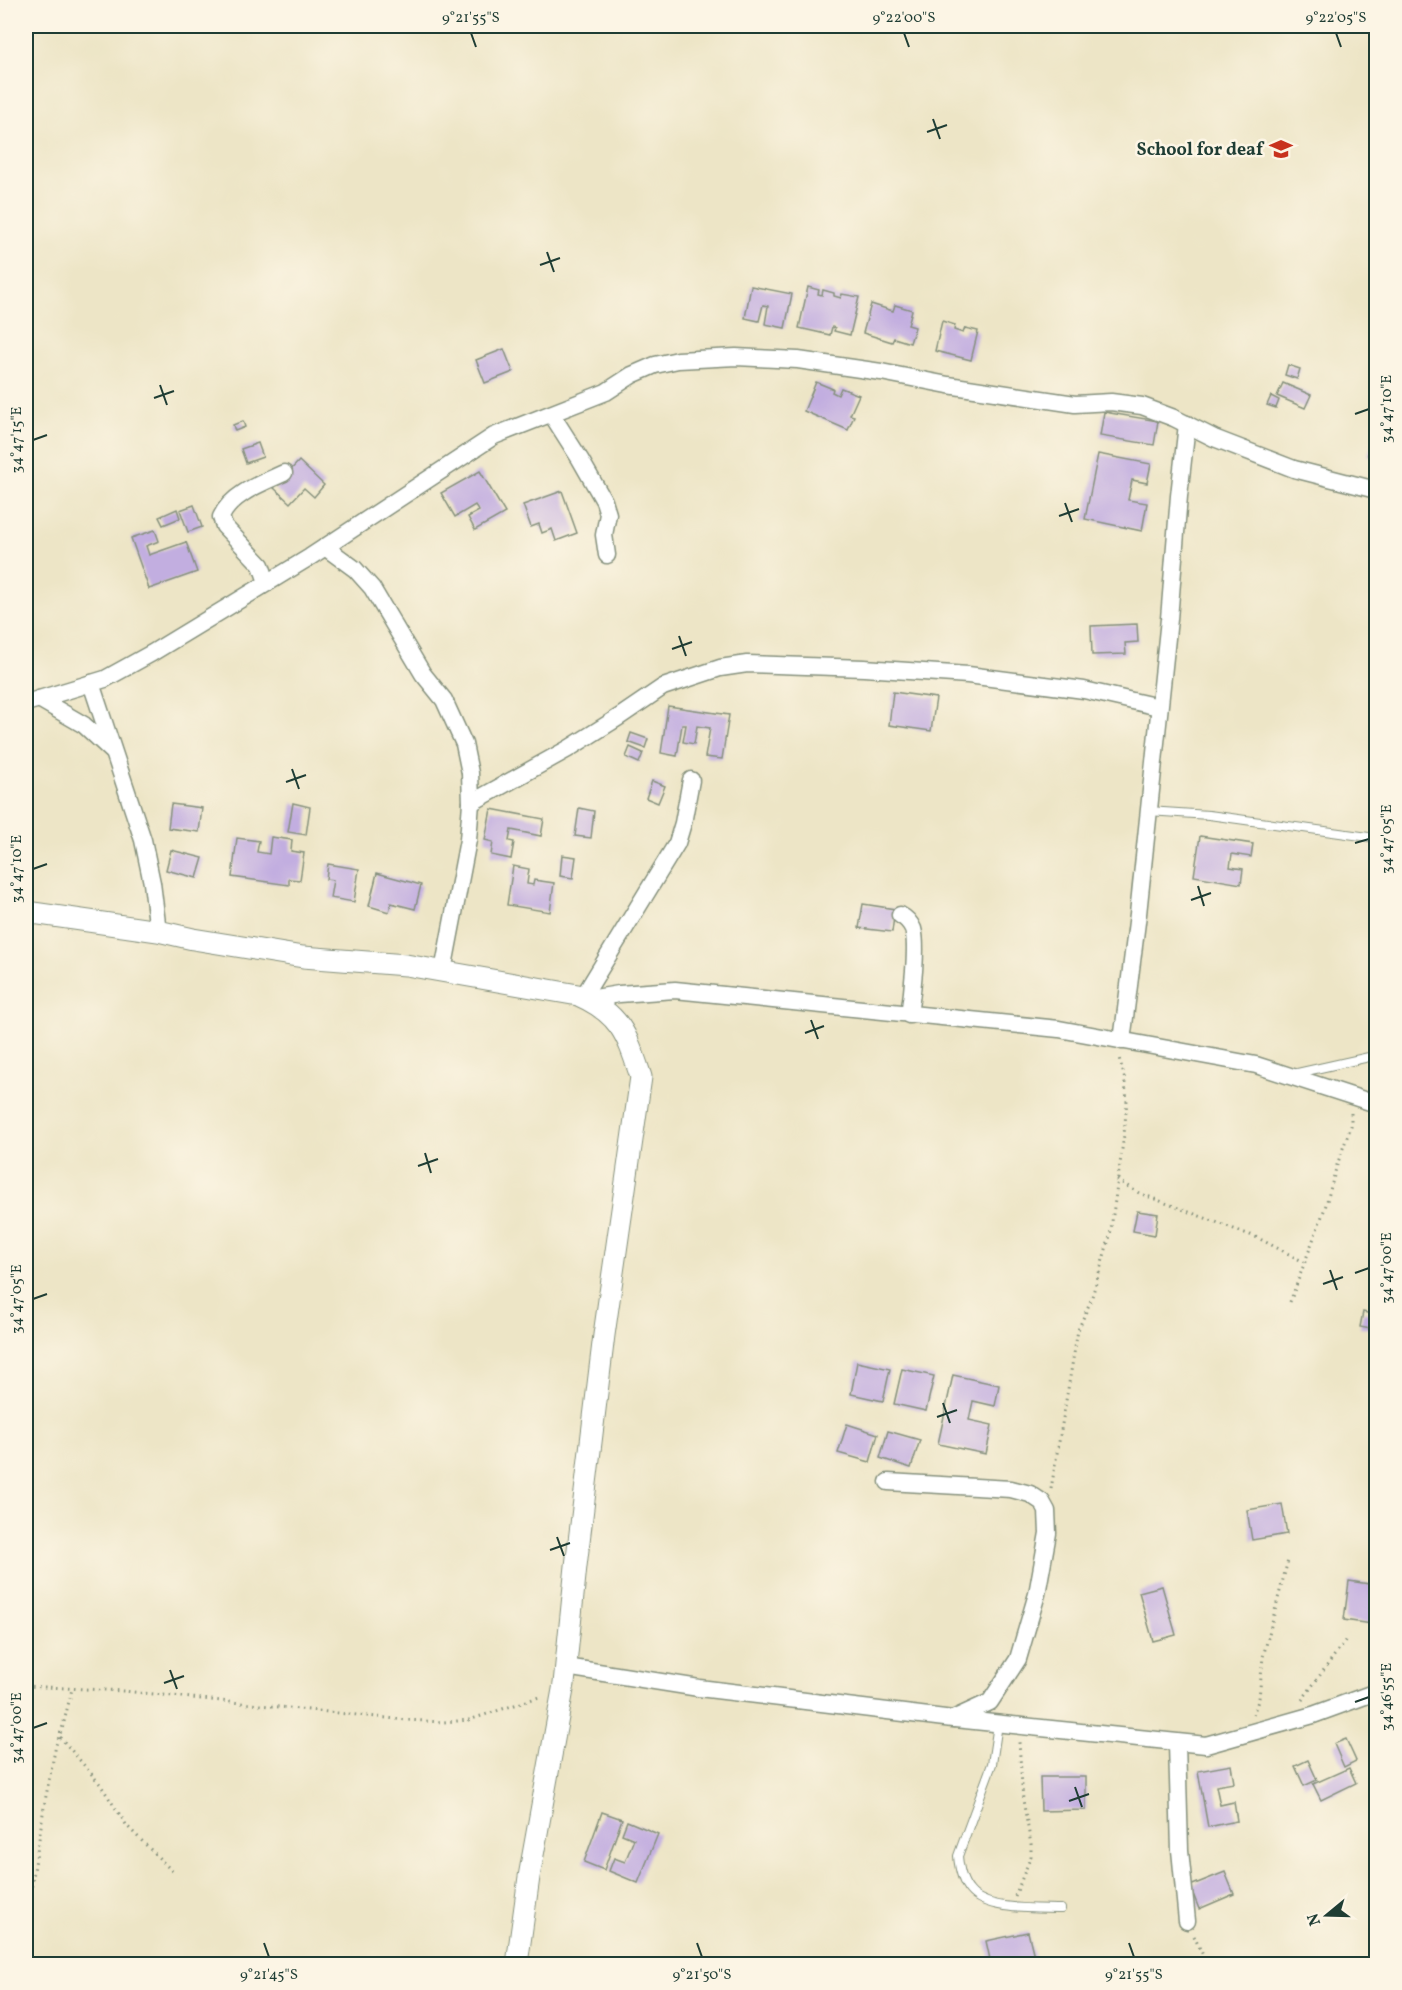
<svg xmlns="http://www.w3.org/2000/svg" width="1402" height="1990" font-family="Vollkorn,serif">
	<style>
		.building { fill: #c2aee0 }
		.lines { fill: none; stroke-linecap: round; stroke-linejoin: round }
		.service-casing { stroke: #86917d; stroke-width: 10 }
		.minor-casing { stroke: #86917d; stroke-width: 19 }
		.tertiary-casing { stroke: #86917d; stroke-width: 23 }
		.path { stroke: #86917d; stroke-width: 3; stroke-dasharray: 1.5 4.5; stroke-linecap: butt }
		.service { stroke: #fff; stroke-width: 8 }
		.minor { stroke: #fff; stroke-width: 16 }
		.tertiary { stroke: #fff; stroke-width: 21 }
		.ticks { fill: none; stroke: #1f3d34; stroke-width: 2 }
		.labels { text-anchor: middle; stroke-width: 5; stroke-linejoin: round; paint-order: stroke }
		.poi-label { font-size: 18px; font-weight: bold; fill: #1f3d34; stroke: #fcf5e5; text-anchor: end }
		.neatline { fill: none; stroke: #1f3d34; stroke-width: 2 }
		.ticks-label { font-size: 15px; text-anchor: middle; fill: #1f3d34 }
	</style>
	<rect width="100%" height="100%" fill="#fcf5e5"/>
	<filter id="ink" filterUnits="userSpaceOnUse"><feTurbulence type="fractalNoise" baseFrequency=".0167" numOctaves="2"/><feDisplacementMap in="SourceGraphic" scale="12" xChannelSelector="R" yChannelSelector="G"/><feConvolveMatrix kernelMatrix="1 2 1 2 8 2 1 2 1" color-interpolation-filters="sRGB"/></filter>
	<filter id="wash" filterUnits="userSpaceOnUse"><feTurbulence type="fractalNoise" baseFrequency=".008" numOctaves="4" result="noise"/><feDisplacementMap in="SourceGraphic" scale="24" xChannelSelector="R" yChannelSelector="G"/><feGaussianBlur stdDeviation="1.35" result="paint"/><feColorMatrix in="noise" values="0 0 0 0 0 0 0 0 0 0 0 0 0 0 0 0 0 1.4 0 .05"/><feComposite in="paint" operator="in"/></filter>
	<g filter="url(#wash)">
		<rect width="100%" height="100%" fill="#ede5c6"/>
		<g id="blocks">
			<!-- building -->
			<g class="building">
				<path d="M751 286 792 294 785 328 765 324 768 306 763 305 759 321 745 318Z"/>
				<path d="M808 287 819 290 818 294 822 295 823 290 834 293V296L841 298 842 294 859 297 850 335 834 331 835 328 832 327 830 335 799 328Z"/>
				<path d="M871 304 893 311 895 305 912 310 908 325 915 327 910 343 894 338 892 342 863 333Z"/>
				<path d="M942 321 955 325 954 330 963 333 965 328 978 331 971 360 935 351Z"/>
				<path d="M504 349 513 372 485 383 476 360Z"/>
				<path d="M1288 365 1300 369 1297 379 1285 375Z"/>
				<path d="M816 382 833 389 832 392 838 395 841 388 859 395 850 415 854 416 848 430 804 411Z"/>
				<path d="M1283 383 1311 395 1305 408 1277 396Z"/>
				<path d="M1271 396 1279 400 1276 408 1267 405Z"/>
				<path d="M1104 412 1158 421 1154 445 1100 436Z"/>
				<path d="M243 421 245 427 235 431 233 425Z"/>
				<path d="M1376 435V459L1368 455Z"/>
				<path d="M258 443 263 457 246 463 241 449Z"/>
				<path d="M1098 454 1151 464 1147 483 1132 480 1128 500 1147 503 1142 531 1085 519Z"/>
				<path d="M299 461 324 485 314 497 304 488 290 503 274 488Z"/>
				<path d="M480 471 505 513 475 530 468 517 479 511 475 505 455 517 441 493Z"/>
				<path d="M562 491 577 533 556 541 552 529 542 533 539 524 531 527 523 505Z"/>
				<path d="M194 505 202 527 188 532 180 510Z"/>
				<path d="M177 509 180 518 163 525 159 517Z"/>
				<path d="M155 530 159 541 146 546 149 555 186 542 197 572 149 589 131 538Z"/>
				<path d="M1137 624 1138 642 1125 643 1126 654 1092 655 1091 626Z"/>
				<path d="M893 692 936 698 931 731 889 725Z"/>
				<path d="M668 706 729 715 722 759 705 757 710 728 697 726 694 744 683 742 686 725H682L677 756 661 753Z"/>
				<path d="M631 733 648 739 645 748 628 742Z"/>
				<path d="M630 747 643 753 639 763 626 757Z"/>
				<path d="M652 781 665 786 658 803 646 798Z"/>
				<path d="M293 803 310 807 306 835 288 832Z"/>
				<path d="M171 804 202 808 199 832 168 828Z"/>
				<path d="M579 808 594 811 591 838 575 836Z"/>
				<path d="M491 809 544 819 541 836 511 830 509 841 514 842 511 859 491 855 493 842 485 840Z"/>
				<path d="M1200 836 1253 844 1251 857 1232 854 1230 867 1243 869 1241 884 1194 876Z"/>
				<path d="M271 837 292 840 291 851 304 853 300 880 289 879V885L232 877 237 838 259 841 257 852 269 854Z"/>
				<path d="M171 850 203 858 197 878 166 870Z"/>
				<path d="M562 855 576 857 573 878 560 876Z"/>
				<path d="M328 864 359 869 354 902 330 898 333 880 326 879Z"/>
				<path d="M513 866 529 869 527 884 533 885 534 880 554 883 550 912 507 905Z"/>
				<path d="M377 873 421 885 415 909 391 903 389 912 369 906Z"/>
				<path d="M863 904 895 909 892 932 859 928Z"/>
				<path d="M1137 1211 1158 1214 1155 1235 1133 1231Z"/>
				<path d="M1363 1312 1376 1315V1330L1360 1327Z"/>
				<path d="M857 1362 890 1369 883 1401 851 1394Z"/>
				<path d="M902 1369 934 1376 926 1411 894 1404Z"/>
				<path d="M953 1375 999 1385 995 1406 973 1401 969 1420 992 1425 986 1454 938 1444Z"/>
				<path d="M847 1424 878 1434 870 1462 838 1453Z"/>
				<path d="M888 1431 920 1440 911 1468 880 1458Z"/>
				<path d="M1282 1504 1287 1534 1252 1540 1247 1510Z"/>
				<path d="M1349 1581 1376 1585 1371 1624 1344 1620Z"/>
				<path d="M1162 1586 1176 1635 1153 1641 1139 1592Z"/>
				<path d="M1346 1739 1356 1761 1344 1767 1334 1744Z"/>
				<path d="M1308 1760 1317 1780 1304 1786 1295 1766Z"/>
				<path d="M1231 1765 1234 1783 1216 1786 1220 1805 1234 1802 1237 1821 1208 1827 1198 1771Z"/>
				<path d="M1349 1768 1356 1783 1321 1800 1313 1784Z"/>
				<path d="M1040 1777H1086V1810L1041 1811Z"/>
				<path d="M602 1812 622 1819 604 1870 584 1862Z"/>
				<path d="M627 1821 658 1834 638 1883 609 1871 614 1858 625 1862 634 1839 622 1834Z"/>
				<path d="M1225 1872 1234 1894 1199 1909 1190 1886Z"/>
				<path d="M1028 1932 1036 1964H991L986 1941Z"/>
			</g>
		</g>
	</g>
	<g filter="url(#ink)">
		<use href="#blocks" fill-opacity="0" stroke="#86917d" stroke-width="1.5"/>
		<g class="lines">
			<!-- service casing -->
			<g class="service-casing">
				<g id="service">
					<path d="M1148 811 1209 815 1376 838"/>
					<path d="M1293 1074 1369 1057 1376 1058"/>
					<path d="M998 1724 992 1764 958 1856C959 1867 962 1882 970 1891 986 1911 1037 1908 1061 1909"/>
				</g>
			</g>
			<!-- minor casing -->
			<g class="minor-casing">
				<g id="minor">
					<path d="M552 415 580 459 604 501 608 514 604 535 607 555"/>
					<path d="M325 547 355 569 372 588 423 674 444 700 464 744 470 773 471 803 468 840 443 971"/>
					<path d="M267 582 261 565 224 526 221 517C231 494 262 483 284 473"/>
					<path d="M91 683 143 840 152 883 158 931"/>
					<path d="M39 699 84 725 112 751"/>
					<path d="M26 703 105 679 152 653 310 557 494 436 606 392 632 375 655 365 678 360 736 357 798 360 881 372 948 385 1075 404 1111 402 1142 406 1174 418 1214 438 1294 469 1376 490"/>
					<path d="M471 803 568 749 619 717 663 687 720 668 747 664 864 668 968 675 1084 690 1159 707"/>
					<path d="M900 915C906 918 910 922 913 929 918 946 912 995 909 1015"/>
					<path d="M583 997 677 843 683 823 691 780"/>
					<path d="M589 999 619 994 675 990 1059 1029 1256 1065 1376 1104"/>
					<path d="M1122 1041 1138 914 1169 619 1179 496 1187 424"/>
					<path d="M566 1667 699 1688 953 1719 990 1702 1018 1659 1037 1594 1048 1533 1047 1511 1042 1502 1030 1494 1011 1489 888 1482"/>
					<path d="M955 1719 1206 1745 1313 1715 1376 1692"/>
					<path d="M1177 1743 1180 1850 1187 1921"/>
				</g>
			</g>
			<!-- tertiary casing -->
			<g class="tertiary-casing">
				<path id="tertiary" d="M26 912 158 931 193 939 303 957 406 965 578 995C621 1014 627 1035 641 1077L604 1335 576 1566 564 1684 529 1877 517 1964"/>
			</g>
			<!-- path -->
			<g class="path">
				<path d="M1117 1180 1139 1193 1258 1238 1304 1262"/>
				<path d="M1290 1302 1325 1208 1337 1165 1351 1126V1113"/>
				<path d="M1051 1489 1078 1330 1091 1300 1110 1236 1124 1135 1127 1100 1124 1075 1119 1058"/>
				<path d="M26 1686 124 1691 406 1720 444 1722 469 1720 542 1696"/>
				<path d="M1302 1700 1347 1638"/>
				<path d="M1253 1715 1259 1698 1263 1657 1288 1560"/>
				<path d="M60 1737 100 1784 127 1826 174 1873"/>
				<path d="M1015 1896 1031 1856V1844L1023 1800 1019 1742"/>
				<path d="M26 1922 45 1801 56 1745 63 1726 72 1689"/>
				<path d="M1194 1936 1207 1964"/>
			</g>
			<!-- service -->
			<use href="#service" class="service"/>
			<!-- minor -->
			<use href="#minor" class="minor"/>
			<!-- tertiary -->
			<use href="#tertiary" class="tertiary"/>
		</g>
	</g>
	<!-- ticks -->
	<path class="ticks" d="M471 33 476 47M904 33 909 47M1336 33 1341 47M933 119 940 139M927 132 947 125M547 252 554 272M540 265 560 258M160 385 167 405M154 398 174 391M1355 414 1369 409M33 440 47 435M1065 503 1072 522M1059 516 1079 509M679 636 686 656M672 649 692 642M292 769 299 789M286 782 306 775M1355 843 1369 839M33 869 47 864M1198 886 1204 906M1191 900 1211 893M811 1020 818 1039M805 1033 824 1026M425 1153 431 1173M418 1166 438 1159M1330 1270 1337 1290M1355 1273 1369 1268M1323 1284 1343 1277M33 1299 47 1294M943 1403 950 1423M937 1417 957 1410M557 1537 564 1556M550 1550 570 1543M170 1670 177 1689M164 1683 184 1676M1355 1702 1369 1697M33 1728 47 1723M1075 1787 1082 1807M1069 1801 1089 1794M264 1943 269 1957M697 1943 702 1957M1129 1943 1134 1957"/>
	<!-- icons -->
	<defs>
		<g id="school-bare" transform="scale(1.8)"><path d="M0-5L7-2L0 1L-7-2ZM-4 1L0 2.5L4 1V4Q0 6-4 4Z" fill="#c8321e" stroke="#fcf5e5" stroke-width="2.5" paint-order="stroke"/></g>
	</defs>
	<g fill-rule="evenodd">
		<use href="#school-bare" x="1281" y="149"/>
	</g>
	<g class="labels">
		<!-- poi labels -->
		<g class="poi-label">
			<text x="1263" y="155">School for deaf</text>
		</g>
	</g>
	<!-- margin -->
	<rect width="1402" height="1990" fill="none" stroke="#fcf5e5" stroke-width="66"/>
	<!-- north arrow -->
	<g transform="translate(1327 1915) rotate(251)" stroke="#fcf5e5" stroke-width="4.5" paint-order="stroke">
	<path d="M0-4.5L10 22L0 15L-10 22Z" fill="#1f3d34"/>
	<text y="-9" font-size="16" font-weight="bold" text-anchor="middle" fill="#1f3d34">N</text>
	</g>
	<rect x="33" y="33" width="1336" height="1924" class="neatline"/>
	<g class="ticks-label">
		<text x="471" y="22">9°21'55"S</text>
		<text x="904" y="22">9°22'00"S</text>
		<text x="1336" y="22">9°22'05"S</text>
		<text transform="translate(1386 409) rotate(-90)" y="5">34°47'10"E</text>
		<text transform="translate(16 440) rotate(-90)" y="5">34°47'15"E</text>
		<text transform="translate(1386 839) rotate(-90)" y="5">34°47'05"E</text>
		<text transform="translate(16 869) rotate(-90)" y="5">34°47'10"E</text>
		<text transform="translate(1386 1268) rotate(-90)" y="5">34°47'00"E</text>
		<text transform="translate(16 1299) rotate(-90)" y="5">34°47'05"E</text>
		<text transform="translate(1386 1697) rotate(-90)" y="5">34°46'55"E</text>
		<text transform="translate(16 1728) rotate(-90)" y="5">34°47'00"E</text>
		<text x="269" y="1979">9°21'45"S</text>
		<text x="702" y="1979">9°21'50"S</text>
		<text x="1134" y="1979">9°21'55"S</text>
	</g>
</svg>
